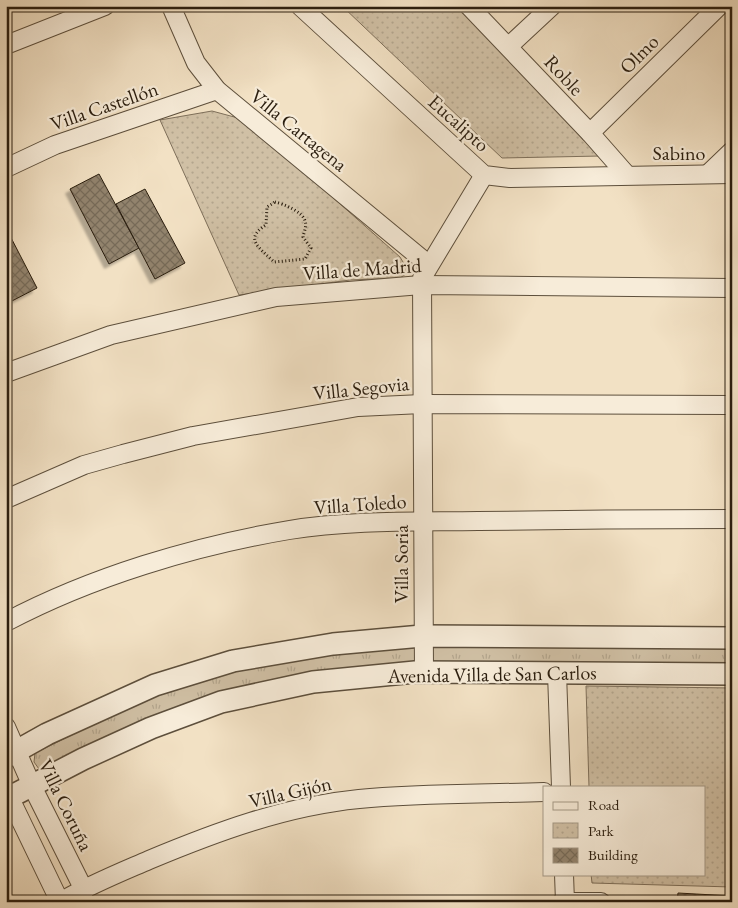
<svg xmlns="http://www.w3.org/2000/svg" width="738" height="908" font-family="'EB Garamond',serif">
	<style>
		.grass { fill: url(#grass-tufts); stroke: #7e6f5a }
		.park { fill: url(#park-dots); stroke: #7e6f5a }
		.building { fill: url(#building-cross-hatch); stroke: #2b1e0f; filter: url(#shadow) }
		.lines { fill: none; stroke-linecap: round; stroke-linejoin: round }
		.minor-casing { stroke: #5d4f3c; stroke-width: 20 }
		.tertiary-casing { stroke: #5d4f3c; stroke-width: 24 }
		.path { stroke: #2b1e0f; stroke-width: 3; stroke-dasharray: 1 2.5; stroke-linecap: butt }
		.minor { stroke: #f7ecd9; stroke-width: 18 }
		.tertiary { stroke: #f7ecd9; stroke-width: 21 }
		.labels { text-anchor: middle; stroke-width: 4.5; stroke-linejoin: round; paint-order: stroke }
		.street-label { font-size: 20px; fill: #2b1e0f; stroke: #f7ecd9 }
	</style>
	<defs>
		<pattern id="grass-tufts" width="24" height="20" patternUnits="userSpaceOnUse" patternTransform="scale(1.25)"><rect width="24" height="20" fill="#d0c0a5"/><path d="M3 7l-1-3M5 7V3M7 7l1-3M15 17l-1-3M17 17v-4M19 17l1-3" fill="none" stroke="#b3a58d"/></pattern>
		<pattern id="park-dots" width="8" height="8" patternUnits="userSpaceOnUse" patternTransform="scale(1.25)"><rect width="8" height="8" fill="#d0c0a5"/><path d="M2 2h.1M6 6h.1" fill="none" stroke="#b3a58d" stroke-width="1.8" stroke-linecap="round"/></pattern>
		<pattern id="building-cross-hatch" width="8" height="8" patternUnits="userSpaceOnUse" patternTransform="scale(1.25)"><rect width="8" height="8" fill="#92836d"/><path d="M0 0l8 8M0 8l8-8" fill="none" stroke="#776b58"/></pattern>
		<filter id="shadow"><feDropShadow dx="-4.5" dy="4.5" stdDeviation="1" flood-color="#0004"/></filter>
	</defs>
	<rect width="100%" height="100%" fill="#f2e1c4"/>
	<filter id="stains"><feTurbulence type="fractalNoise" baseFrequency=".004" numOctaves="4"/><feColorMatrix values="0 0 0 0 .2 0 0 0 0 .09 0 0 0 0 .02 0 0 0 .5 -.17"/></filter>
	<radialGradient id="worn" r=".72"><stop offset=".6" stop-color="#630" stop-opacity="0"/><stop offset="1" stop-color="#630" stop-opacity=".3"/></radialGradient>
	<!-- grass -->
	<path class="grass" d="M393 645 732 647V666L497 663 155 716 105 737 42 769H39L34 762 35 753C92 725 148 695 209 676 269 658 332 652 393 645Z"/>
	<!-- park -->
	<g class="park">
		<path d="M342 6H459L601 156 502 158Z"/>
		<path d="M212 111 238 118 269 141 400 257 409 272 400 278 350 280 239 295 160 120Z"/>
		<path d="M586 686 732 688V887L592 883 591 874H704V787H589Z"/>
	</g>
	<!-- building -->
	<g class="building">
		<path d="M99 174 139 248 109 264 70 189Z"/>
		<path d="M145 189 185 263 155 279 116 204Z"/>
		<path d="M6 228 37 288 8 303 6 300Z"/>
		<path d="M678 893 732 896V902H677Z"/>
	</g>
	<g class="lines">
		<!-- minor casing -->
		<g class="minor-casing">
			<g id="minor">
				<path d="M171 6 196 63 217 90 428 264"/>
				<path d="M300 6 484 175 510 178 732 174"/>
				<path d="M469 6 590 133 626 174"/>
				<path d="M6 45 105 6"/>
				<path d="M509 46 552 6"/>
				<path d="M590 133 719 6"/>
				<path d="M6 168 55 145 217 90"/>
				<path d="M708 174 732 151"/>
				<path d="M6 373 111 335 276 297 421 285 732 288"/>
				<path d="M6 499 84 465 123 454 193 436 358 407 422 404 732 405"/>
				<path d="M6 622C91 577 194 546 289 530 351 520 416 522 478 521 563 520 647 519 732 519"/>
				<path d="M424 672 422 278 484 175"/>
				<path d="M557 673 561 787"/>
				<path d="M6 727 32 786 83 888V899"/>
				<path d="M6 790 60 902"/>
				<path d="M564 874 565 902"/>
				<path d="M60 902C89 885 119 873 149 860 216 832 286 806 359 799 420 793 483 794 544 792"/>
				<path d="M562 902H601"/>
			</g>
		</g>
		<!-- tertiary casing -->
		<g class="tertiary-casing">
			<g id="tertiary">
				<path d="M6 757 47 734 155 685 233 661 333 644 422 636 732 638"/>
				<path d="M6 799 83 759 151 728 221 702 313 682 415 672 732 674"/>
			</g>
		</g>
		<!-- path -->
		<path class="path" d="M275 202C284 204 303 212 305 221 307 226 304 232 303 237L311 248 305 259 274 262C260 248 243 239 266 225L267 207Z"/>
		<!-- minor -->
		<use href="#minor" class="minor"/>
		<!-- tertiary -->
		<use href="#tertiary" class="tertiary"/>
	</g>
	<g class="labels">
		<!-- street labels -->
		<g class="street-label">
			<text transform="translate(639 54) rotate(-45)" y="7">Olmo</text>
			<text transform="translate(564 75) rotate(47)" y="7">Roble</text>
			<text transform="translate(104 106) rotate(-19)" y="7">Villa Castellón</text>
			<text transform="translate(459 123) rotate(42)" y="7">Eucalipto</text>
			<text transform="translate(299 130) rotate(39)" y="7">Villa Cartagena</text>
			<text x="679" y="160">Sabino</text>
			<text transform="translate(362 269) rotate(-4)" y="7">Villa de Madrid</text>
			<text transform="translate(361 388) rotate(-6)" y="7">Villa Segovia</text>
			<text transform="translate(360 504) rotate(-4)" y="7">Villa Toledo</text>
			<text transform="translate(401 564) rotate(-90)" y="7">Villa Soria</text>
			<text transform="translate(492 674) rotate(-1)" y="7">Avenida Villa de San Carlos</text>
			<text transform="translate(290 792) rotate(-13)" y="7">Villa Gijón</text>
			<text transform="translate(66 805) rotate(64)" y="7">Villa Coruña</text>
		</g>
	</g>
	<!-- margin -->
	<rect width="738" height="908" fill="none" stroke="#f2e1c4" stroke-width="25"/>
	<rect x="8" y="8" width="723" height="893" fill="none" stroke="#2b1e0f" stroke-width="2.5"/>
	<rect x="12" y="12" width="713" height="883" fill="none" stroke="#2b1e0f"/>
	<!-- legend -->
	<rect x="543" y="786" width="162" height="90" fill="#f7ecd9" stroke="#a59a88"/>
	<rect x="553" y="802" width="25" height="8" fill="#f7ecd9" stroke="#a59a88"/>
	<text x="588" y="810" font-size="15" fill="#2b1e0f">Road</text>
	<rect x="553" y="823" width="25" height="15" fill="url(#park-dots)" stroke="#a59a88"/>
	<text x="588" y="836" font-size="15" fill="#2b1e0f">Park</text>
	<rect x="553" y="848" width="25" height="15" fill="url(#building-cross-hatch)" stroke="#a59a88"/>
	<text x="588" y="860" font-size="15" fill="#2b1e0f">Building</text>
	<rect width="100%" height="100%" filter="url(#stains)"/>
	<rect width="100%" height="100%" fill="url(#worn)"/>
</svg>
